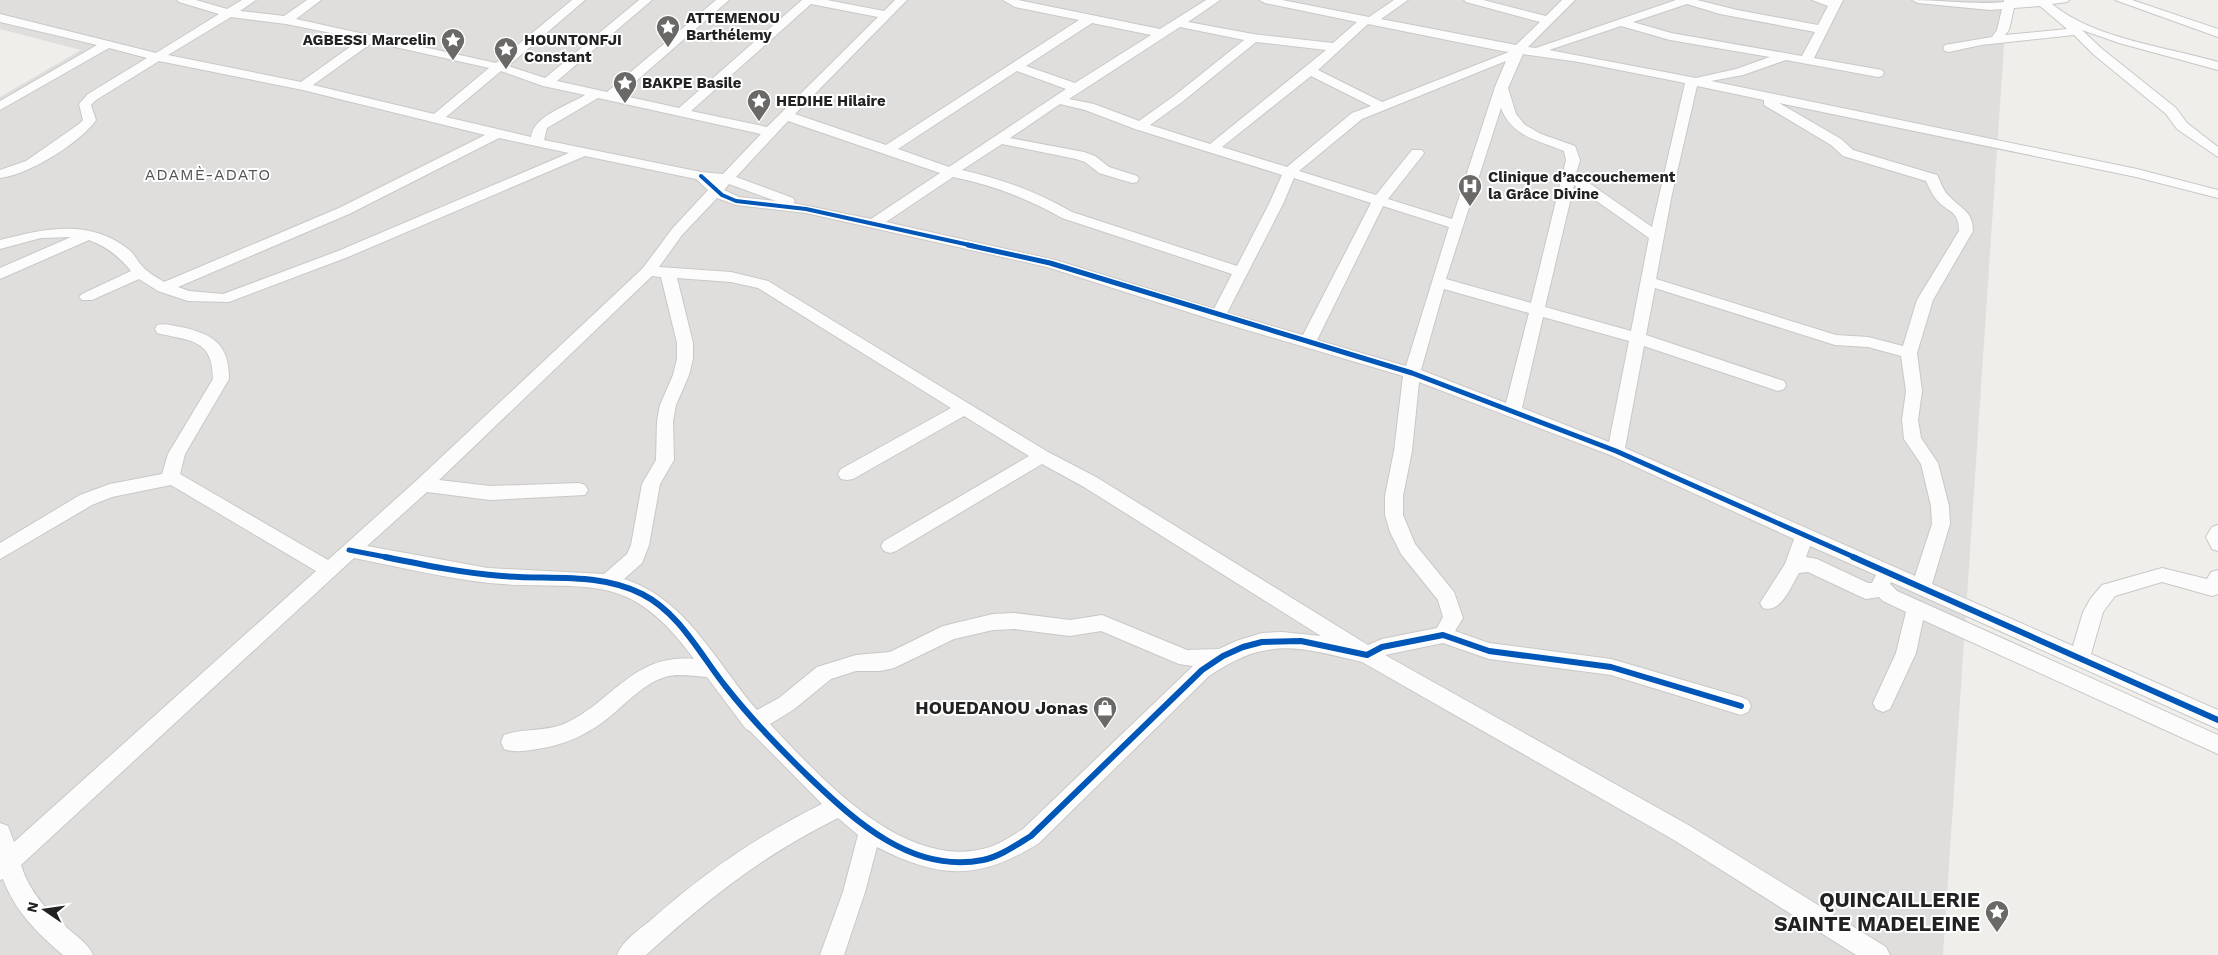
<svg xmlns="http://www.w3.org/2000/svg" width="2218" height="955" font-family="'Work Sans',sans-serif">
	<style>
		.residential { fill: #dfdedc }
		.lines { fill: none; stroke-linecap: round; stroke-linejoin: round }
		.minor-casing { stroke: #c9c8c7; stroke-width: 2 }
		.minor { fill: #fdfcfc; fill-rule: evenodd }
		.cycleway-far2-casing { stroke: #fff; stroke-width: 6 }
		.cycleway-far1-casing { stroke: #fff; stroke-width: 8 }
		.cycleway-casing { stroke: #fff; stroke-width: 9 }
		.cycleway-far2 { stroke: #0057b8; stroke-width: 4 }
		.cycleway-far1 { stroke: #0057b8; stroke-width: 5 }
		.cycleway { stroke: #0057b8; stroke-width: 6 }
		.labels { text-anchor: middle; stroke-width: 4; stroke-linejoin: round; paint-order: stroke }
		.far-poi-label { font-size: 15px; font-weight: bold; fill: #222; stroke: #fff; text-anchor: start }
		.far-neighbourhood-label { font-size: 16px; letter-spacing: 1px; fill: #555; stroke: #fff }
		.poi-label { font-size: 18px; font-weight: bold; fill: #222; stroke: #fff; text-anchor: end }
		.near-poi-label { font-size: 21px; font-weight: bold; fill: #222; stroke: #fff; text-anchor: end }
	</style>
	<rect width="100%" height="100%" fill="#f0eeeb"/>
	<!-- residential -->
	<path class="residential" d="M0 0H2007L1943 955H0V97L81 50 0 29Z"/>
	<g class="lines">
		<!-- minor casing -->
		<g class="minor-casing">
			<g id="minor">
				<path d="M177 0H196L227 9 242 0H256L240 11 284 16 307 0H321L296 19 496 63 572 0H585L508 66 545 78 639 0H652L557 81 607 92 716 0H729L620 95 679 108 802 0H827L884 11 895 0H907L795 114 886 145 1079 20 1015 7 1003 0H1018L1160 29 1206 0H1220L1188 22 1253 34 1333 43 1357 22 1265 3 1259 0H1282L1369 17 1394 0H1408L1381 19 1516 45 1540 22 1466 2 1464 0H1483L1546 16 1562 0H1575L1528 47 1536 48 1676 0H1697L1737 10 1818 25 1828 6 1812 0H1843L1814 58 1882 70 1884 73 1882 76 1878 77 1786 60 1743 75 1711 81 2137 169 2218 190V198L2136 177 1779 103 1841 139 1853 150 1937 175C1941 182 1943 191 1949 196 1961 209 1973 211 1973 231L1933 300 1917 353 1922 391 1918 420 1921 438 1938 463 1949 506 1950 524 1932 584 2073 646 2083 612 2091 598 2102 585 2162 568 2207 579 2211 572 2218 570V594L2212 596 2162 582 2115 596 2103 612 2091 654 2218 710V729L1891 582 1890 584 1897 591 2218 735V754L1923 620 1916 653 1890 709 1883 712 1876 709 1873 703 1896 653 1906 612 1883 601 1879 597 1866 599 1859 596 1808 572 1799 573C1791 586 1781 614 1763 608L1760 603 1785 564 1794 539 1610 455 1419 382 1412 451 1403 496V515L1415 544 1454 592 1463 618 1455 631 1489 643 1611 659 1741 697 1748 700 1751 706 1748 712 1741 715 1611 675 1489 659 1443 643 1385 655 1690 826 1886 947 1890 955H1856L1674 840 1362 662C1298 647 1267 636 1209 676L1039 843C979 881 939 879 877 847L865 892 844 955H820L843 892 858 835 838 818C763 855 708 899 646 955H617C623 940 639 930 651 920 704 873 759 835 822 804L750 731 746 729 707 677C693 676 678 673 665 677 645 683 628 701 613 714 591 733 566 745 537 749 526 751 515 753 504 749L501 742 504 735C523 728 544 732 564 724 612 703 633 653 694 659 627 566 587 592 489 583 444 578 399 567 354 558L21 865C29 891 46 910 66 927 76 936 88 943 93 955H63C37 933 15 911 3 879L0 880V823L8 826 14 842 316 571 171 485 112 497 92 505 0 559V543L80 495 110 484 162 474 168 454 213 379C213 338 189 341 157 333L155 329 157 325C165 323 173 326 181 327 213 334 229 344 229 379L185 454 180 474 328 560 417 480 643 268 672 229 708 190 696 179 585 156 348 257 229 302 188 301 158 291 139 279 92 300H82L79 297 82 294 131 271C119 256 107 247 89 240L0 279V268L71 237 41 238 0 249V240C43 229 89 218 128 249 135 254 138 263 145 269 150 274 158 278 164 282L339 208 485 135 303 90 159 61 96 100 91 105 96 120C80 143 28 175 0 178V170L26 161 79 124 83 120 79 104 88 94 147 58 109 48 0 110V101L97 45 0 22V14L156 53 219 14 179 2ZM811 4 878 17 767 127 691 111ZM1687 4 1720 14 1815 32 1802 56 1671 33 1633 22ZM231 17 286 24 361 39 301 82 168 55ZM1092 23 1151 35 1075 83 1026 66ZM1368 24 1502 51 1509 52 1382 102 1318 70ZM1621 26 1670 40 1770 57 1736 69 1696 78 1549 50ZM1180 27 1244 40 1174 96 1139 121 1094 104 1069 99ZM373 42 489 68 434 114 313 85ZM1256 42 1326 50 1210 144 1150 125 1182 102ZM1523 54 1579 62 1685 83 1652 227 1576 174 1580 160 1575 146 1541 134 1525 125 1516 114 1508 88ZM1506 61 1495 87 1452 219 1388 199 1422 156 1424 153 1422 150H1412L1376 195 1299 171 1362 119ZM501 71 543 86 585 95C569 105 533 116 531 137L446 117ZM1017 71 1066 89 949 167 898 149ZM1311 76 1371 106 1352 113 1287 167 1222 147ZM1697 86 1764 100V105L1831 145 1843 156 1926 181C1929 187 1932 194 1936 199 1947 213 1959 209 1959 231L1917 300 1903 346 1868 337 1836 335 1656 279 1672 194ZM598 98 761 134 723 174 701 172 544 140 547 128ZM1060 104 1085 110 1135 129 1282 175 1269 204 1237 266 1072 212C1037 192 1002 179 962 170L1002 144 1076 159 1085 162 1099 173 1132 183 1137 182 1139 179 1137 176 1109 167 1095 156 1084 152 1010 138ZM1501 108C1512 137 1538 140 1564 151L1566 160 1531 303 1446 279ZM788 121 940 173 871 219 793 203 795 201 793 198 736 177ZM499 138 569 153 338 251 223 294 189 291 178 287 349 214ZM953 177C992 185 1027 198 1062 218L1232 274 1214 309 1055 260 886 222ZM1294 178 1371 203 1303 335 1227 313 1283 204ZM729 184 776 201 739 197 724 190ZM1574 185 1649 238 1631 331 1545 307ZM717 198 736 205 806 213 1047 267 1213 320 1403 376 1394 451 1385 496V515L1390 532 1401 554 1438 600 1443 617 1437 628 1382 639 1368 645 1096 477 1048 452 768 281 731 272 659 267 682 235ZM1383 206 1449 227 1406 366 1317 340ZM652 276 661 277 677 343V359L673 375 660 405 657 421 656 460 642 484 631 545 627 554 604 574 488 568 367 546 427 492 490 500 585 495 588 490 585 485 579 483 490 486 439 480ZM677 278 731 282 758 288 951 408 841 469 838 474 841 479 847 480 853 479 964 416 1029 456 884 541 881 546 884 551 890 553 896 551 1042 464 1084 487 1321 636 1282 632 1262 633 1236 641 1219 649 1187 650 1102 615 1070 620 1015 613 993 614 943 626 890 652 856 655 817 667 779 698 757 710C716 663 687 599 624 579L642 563 649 545 660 484 674 460 673 421 676 405 689 375 693 359V343ZM1655 288 1835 345 1868 347 1901 356 1906 391 1902 420 1904 439 1921 464 1931 506 1932 524 1915 576 1625 448 1644 346 1778 391 1784 389 1786 385 1784 381 1646 335ZM1444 289 1529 313 1506 403 1421 370ZM1543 317 1629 341 1609 442 1522 408ZM1810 546 1876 575 1872 583H1868L1817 559 1806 557ZM1015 629 1070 636 1101 631 1179 664 1193 666 1023 829C1013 835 1002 843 990 847 906 874 821 778 770 724L793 710 831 679 856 671H880L894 668 954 639 993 630Z"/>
				<path d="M1912 0C1942 0 1976 5 2004 2V0H2069L2067 2 2052 4C2094 39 2167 47 2218 62V70L2119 43 2082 30 2101 48 2176 108 2187 123 2218 147V157L2177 129 2166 114 2093 54 2074 35 1981 45 1949 52 1945 51 1943 48 1945 45 1992 37 1997 30 2002 9 1990 10 1918 3ZM2040 6 2067 29 2005 35 2009 30 2014 8Z"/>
				<path d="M2115 0H2132L2218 29V37Z"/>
				<path d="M2218 525V551L2212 549 2206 537 2212 527Z"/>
			</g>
		</g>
		<!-- minor -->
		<use href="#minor" class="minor"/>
		<!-- cycleway-far2 casing -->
		<g class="cycleway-far2-casing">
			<path id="cycleway-far2" d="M701 176 722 195 736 201 806 209 974 246"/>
		</g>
		<!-- cycleway-far1 casing -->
		<g class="cycleway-far1-casing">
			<g id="cycleway-far1">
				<path d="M968 245 1050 263 1412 373 1616 451 1856 558"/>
				<path d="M349 550 391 558"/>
			</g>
		</g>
		<!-- cycleway casing -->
		<g class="cycleway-casing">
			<g id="cycleway">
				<path d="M385 557C424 565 463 573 502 576 549 580 599 572 642 594 680 613 701 656 726 687 752 720 780 749 810 778 856 822 913 874 983 860 1001 856 1016 845 1031 836L1202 670 1223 656 1243 647 1262 642 1301 641 1367 655 1382 647 1443 635 1489 651 1611 667 1741 706"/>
				<path d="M1853 557 2218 720"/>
			</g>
		</g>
		<!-- cycleway-far2 -->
		<use href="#cycleway-far2" class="cycleway-far2"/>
		<!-- cycleway-far1 -->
		<use href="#cycleway-far1" class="cycleway-far1"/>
		<!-- cycleway -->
		<use href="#cycleway" class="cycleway"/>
	</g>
	<!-- icons -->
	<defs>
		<g id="sight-pin" transform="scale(1.25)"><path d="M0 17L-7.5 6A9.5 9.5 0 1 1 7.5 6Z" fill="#6a6968" stroke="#fff"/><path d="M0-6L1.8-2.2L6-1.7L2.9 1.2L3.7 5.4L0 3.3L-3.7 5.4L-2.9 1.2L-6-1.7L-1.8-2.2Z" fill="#fff"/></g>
		<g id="hospital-pin" transform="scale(1.25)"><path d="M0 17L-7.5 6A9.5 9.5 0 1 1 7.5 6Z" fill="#6a6968" stroke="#fff"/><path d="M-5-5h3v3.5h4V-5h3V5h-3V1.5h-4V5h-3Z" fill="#fff"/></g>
		<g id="shop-pin" transform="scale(1.25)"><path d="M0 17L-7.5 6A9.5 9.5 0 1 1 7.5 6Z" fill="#6a6968" stroke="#fff"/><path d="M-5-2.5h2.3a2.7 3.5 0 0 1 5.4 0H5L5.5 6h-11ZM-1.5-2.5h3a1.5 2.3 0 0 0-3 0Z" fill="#fff"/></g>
	</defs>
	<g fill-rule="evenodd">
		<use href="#sight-pin" x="668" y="27"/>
		<use href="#sight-pin" x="453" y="40"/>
		<use href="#sight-pin" x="506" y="49"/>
		<use href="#sight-pin" x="625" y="83"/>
		<use href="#sight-pin" x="759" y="101"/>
		<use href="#hospital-pin" x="1470" y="186"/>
		<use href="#shop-pin" x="1105" y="708"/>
		<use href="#sight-pin" x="1997" y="912"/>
	</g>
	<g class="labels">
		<!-- far-poi labels -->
		<g class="far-poi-label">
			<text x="686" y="23">ATTEMENOU<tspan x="686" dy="17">Barthélemy</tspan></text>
			<text x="436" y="45" text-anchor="end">AGBESSI Marcelin</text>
			<text x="524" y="45">HOUNTONFJI<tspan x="524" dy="17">Constant</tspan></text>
			<text x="642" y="88">BAKPE Basile</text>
			<text x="776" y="106">HEDIHE Hilaire</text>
			<text x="1488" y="182">Clinique d’accouchement<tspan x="1488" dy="17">la Grâce Divine</tspan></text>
		</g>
		<!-- far-neighbourhood labels -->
		<g class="far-neighbourhood-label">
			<text x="208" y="180">ADAMÈ-ADATO</text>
		</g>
		<!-- poi labels -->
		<g class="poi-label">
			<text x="1088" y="714">HOUEDANOU Jonas</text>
		</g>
		<!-- near-poi labels -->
		<g class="near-poi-label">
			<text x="1980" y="907">QUINCAILLERIE<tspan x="1980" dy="24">SAINTE MADELEINE</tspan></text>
		</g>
	</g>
	<!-- north arrow -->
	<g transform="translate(45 910) rotate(283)" stroke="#ffffff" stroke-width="4" paint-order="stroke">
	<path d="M0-4L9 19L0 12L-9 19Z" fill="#222222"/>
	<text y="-8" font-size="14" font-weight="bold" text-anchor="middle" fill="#222222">N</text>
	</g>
</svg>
